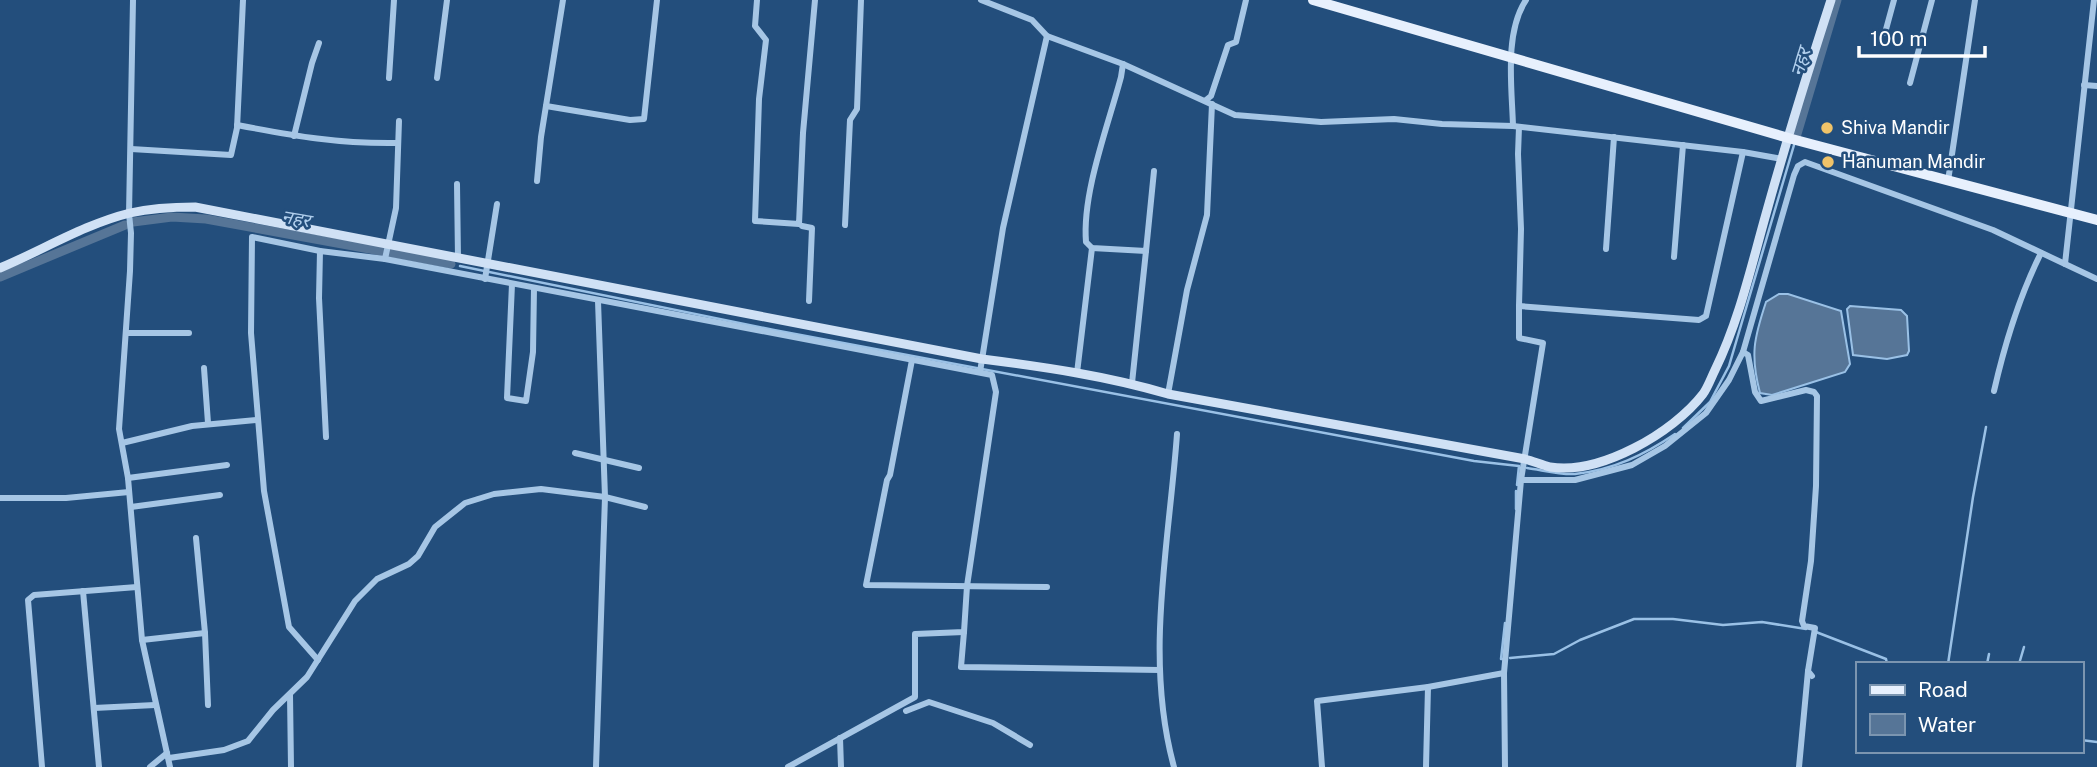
<svg xmlns="http://www.w3.org/2000/svg" width="2097" height="767" font-family="'Public Sans','Noto Sans Devanagari',sans-serif">
	<style>
		.water { fill: #567597; stroke: #9ac1e6; stroke-width: 2 }
		.lines { fill: none; stroke-linecap: round; stroke-linejoin: round }
		.stream { stroke: #9ac1e6; stroke-width: 2.5 }
		.canal { stroke: #567597; stroke-width: 9 }
		.street { stroke: #a6c6e5; stroke-width: 6 }
		.secondary { stroke: #d0e1f5; stroke-width: 9 }
		.primary { stroke: #e7f0fd; stroke-width: 10 }
		.poi-dot { fill: #f0c369; stroke: #234e7c; stroke-width: 2.5 }
		.labels { text-anchor: middle; stroke-width: 5; stroke-linejoin: round; paint-order: stroke }
		.poi-label { font-size: 18px; fill: #fff; stroke: #234e7c; text-anchor: start }
		.water-label { font-size: 19px; font-style: italic; fill: #b1cfed; stroke: #234e7c }
	</style>
	<rect width="100%" height="100%" fill="#234e7c"/>
	<!-- water -->
	<g class="water">
		<path d="M1779 294H1788L1841 311 1850 364 1845 372 1772 395 1760 393C1750 355 1754 338 1766 302Z"/>
		<path d="M1850 306 1901 310 1907 316 1909 351 1907 355 1887 359 1853 355 1847 309Z"/>
	</g>
	<g class="lines">
		<!-- stream -->
		<g class="stream">
			<path d="M460 266 774 330 1474 461 1519 466 1517 485"/>
			<path d="M1683 428 1710 402 1729 366 1794 145"/>
			<path d="M1527 468C1542 470 1560 475 1575 474 1613 470 1644 455 1675 434"/>
			<path d="M1516 509V491"/>
			<path d="M1816 632 1886 659 1887 664"/>
			<path d="M1510 658 1554 654 1580 640 1634 619H1673L1723 625 1762 622 1806 629"/>
			<path d="M1503 659H1501L1505 623"/>
			<path d="M1948 664 1973 497 1986 427"/>
			<path d="M1987 664 1989 654"/>
			<path d="M2019 664 2024 647"/>
			<path d="M2081 740 2097 742"/>
		</g>
		<!-- canal -->
		<g class="canal">
			<path d="M1797 134 1837 0"/>
			<path d="M133 222 172 217 206 219 451 264"/>
			<path d="M0 277 125 225"/>
		</g>
		<!-- street -->
		<g class="street">
			<path d="M133 0 129 214 131 233 130 271 119 429 128 478 142 640 170 767"/>
			<path d="M757 0 755 26 766 40 759 99 755 221 799 224 803 133 815 0"/>
			<path d="M981 0 1032 20 1047 36 1123 64 1235 115 1321 122 1394 119 1442 124 1513 126 1743 152 1782 159"/>
			<path d="M1885 33 1894 0"/>
			<path d="M1123 64 1121 77C1108 126 1082 193 1086 242L1092 248 1146 251 1154 171"/>
			<path d="M389 78 394 0"/>
			<path d="M437 78 447 0"/>
			<path d="M1910 83 1932 0"/>
			<path d="M2084 85 2097 86"/>
			<path d="M1206 100 1211 96 1228 45 1236 42 1246 0"/>
			<path d="M546 106 630 120 644 119 657 0"/>
			<path d="M237 125C295 136 339 144 398 143"/>
			<path d="M1513 126C1512 88 1504 33 1526 0"/>
			<path d="M1519 127 1518 154 1521 229 1519 306 1699 320 1706 316 1743 152"/>
			<path d="M294 136 312 63 319 43"/>
			<path d="M131 149 231 155 237 128 243 0"/>
			<path d="M537 181 541 137 563 0"/>
			<path d="M1948 181 1975 0"/>
			<path d="M457 184 458 258"/>
			<path d="M845 225 850 120 857 109 861 0"/>
			<path d="M802 226 812 228 809 301"/>
			<path d="M1606 249 1614 137"/>
			<path d="M320 251 319 298 326 437"/>
			<path d="M1674 257 1683 145"/>
			<path d="M385 259 396 208 399 121"/>
			<path d="M2065 264 2097 279"/>
			<path d="M485 279 497 204"/>
			<path d="M512 284 507 398 526 401 533 352 534 288"/>
			<path d="M127 333H189"/>
			<path d="M1743 352 1748 355 1755 392 1761 401 1806 390 1814 392 1817 396 1816 486 1811 561 1802 621 1804 626 1815 628 1808 671 1812 676"/>
			<path d="M912 360 890 475 887 480 866 585 1047 587"/>
			<path d="M204 368 208 423"/>
			<path d="M980 372 1003 228 1047 36"/>
			<path d="M1077 373 1092 248"/>
			<path d="M1132 383 1146 251"/>
			<path d="M1994 391C2005 343 2019 297 2041 253"/>
			<path d="M1168 394 1187 290 1207 215 1212 104"/>
			<path d="M122 443 192 426 257 420"/>
			<path d="M575 453 639 468"/>
			<path d="M128 478 227 465"/>
			<path d="M1521 480H1575L1632 465 1665 446 1706 413 1729 380 1743 352 1794 175 1798 166 1805 162 1993 230 2065 264 2094 0"/>
			<path d="M0 498H66L129 492"/>
			<path d="M131 507 220 495"/>
			<path d="M196 538 205 633 208 705"/>
			<path d="M83 591 99 767"/>
			<path d="M964 632 961 667 1160 670"/>
			<path d="M142 640 205 633"/>
			<path d="M318 660 289 627 264 491 251 333 252 237 320 251 385 259 992 375 996 392 967 586 964 632 915 634V697L788 767"/>
			<path d="M290 695 291 767"/>
			<path d="M94 708 155 705"/>
			<path d="M906 711 929 702 993 723 1030 745"/>
			<path d="M840 738 841 767"/>
			<path d="M169 758 224 750 248 741 273 710 307 677 355 601 377 579 409 564 418 556 435 527 465 503 494 494 541 489 605 497 645 507"/>
			<path d="M42 767 28 600 34 595 137 587"/>
			<path d="M150 767 167 753"/>
			<path d="M596 767 605 497 598 301"/>
			<path d="M1174 767C1144 658 1169 545 1177 434"/>
			<path d="M1322 767 1317 701 1428 687 1504 673"/>
			<path d="M1426 767 1428 687"/>
			<path d="M1505 767 1504 673 1521 480 1543 343 1519 338V306"/>
			<path d="M1799 767 1808 671"/>
		</g>
		<!-- secondary -->
		<path class="secondary" d="M0 268C43 250 85 224 130 213 152 208 173 207 195 207L982 359C1045 367 1107 376 1168 394L1525 459C1533 461 1542 465 1550 467 1600 475 1673 433 1703 394 1708 387 1711 378 1715 370 1739 321 1751 267 1766 214 1786 142 1808 71 1831 0"/>
		<!-- primary -->
		<path class="primary" d="M1313 0 1792 139 2097 220"/>
	</g>
	<!-- markers -->
	<g class="poi-dot">
		<circle cx="1827" cy="128" r="7"/>
		<circle cx="1828" cy="162" r="7"/>
	</g>
	<g class="labels">
		<!-- poi labels -->
		<g class="poi-label">
			<text x="1841" y="134">Shiva Mandir</text>
			<text x="1842" y="168">Hanuman Mandir</text>
		</g>
		<!-- water labels -->
		<g class="water-label">
			<text transform="translate(1800 62) rotate(-73)" y="7">नहर</text>
			<text transform="translate(296 218) rotate(10)" y="7">नहर</text>
		</g>
	</g>
	<!-- legend -->
	<rect x="1856" y="662" width="228" height="91" fill="#234e7c" stroke="#7b95b0" stroke-width="2"/>
	<rect x="1870" y="685" width="35" height="10" fill="#e7f0fd" stroke="#7b95b0" stroke-width="2"/>
	<text x="1918" y="697" font-size="21" fill="#ffffff">Road</text>
	<rect x="1870" y="714" width="35" height="21" fill="#567597" stroke="#7b95b0" stroke-width="2"/>
	<text x="1918" y="732" font-size="21" fill="#ffffff">Water</text>
	<!-- scale -->
	<path d="M1859 46v10h126v-10" fill="none" stroke="#ffffff" stroke-width="3.5"/>
	<text x="1870" y="46" font-size="21" fill="#ffffff" stroke="#234e7c" stroke-width="5" paint-order="stroke">100 m</text>
</svg>
